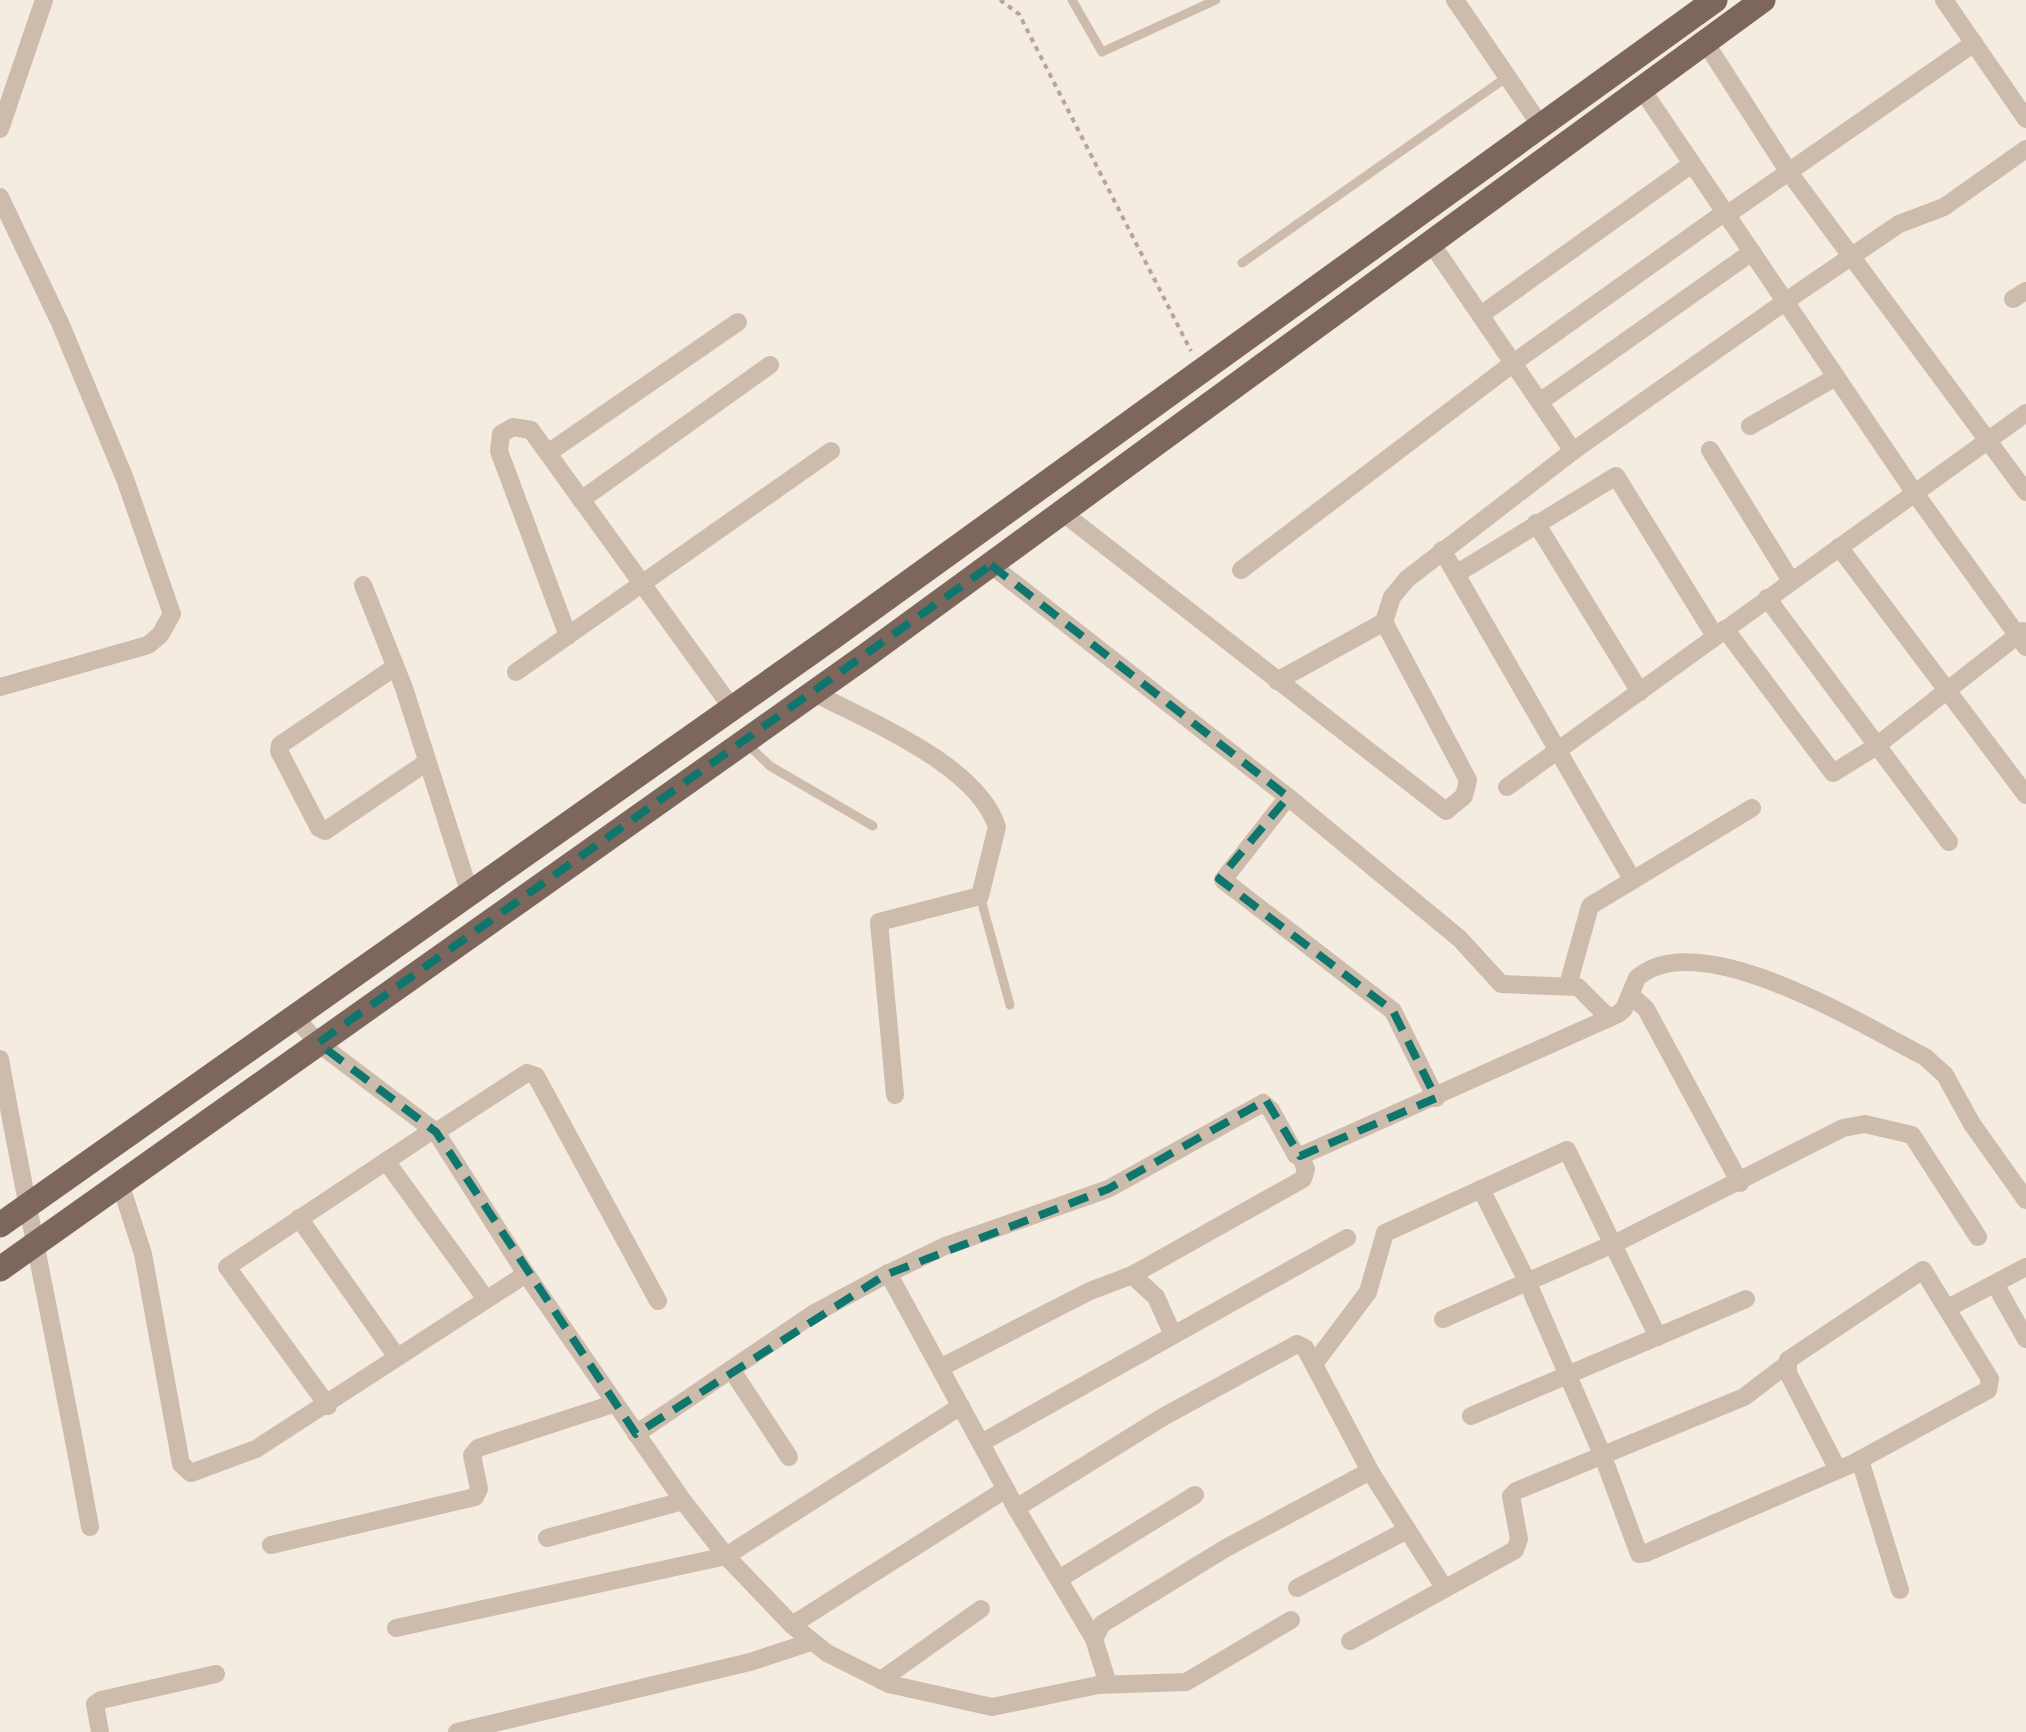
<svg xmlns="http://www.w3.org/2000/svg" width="2026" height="1732" font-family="Montserrat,sans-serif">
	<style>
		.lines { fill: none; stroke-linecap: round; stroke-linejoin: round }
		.path { stroke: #b9a596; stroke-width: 4; stroke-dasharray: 5 5; stroke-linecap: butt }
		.service { stroke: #cdbbac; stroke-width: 9 }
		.minor { stroke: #cdbbac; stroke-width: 18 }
		.primary { stroke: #7d675c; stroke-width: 25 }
		.marked { fill: none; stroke: #0f766e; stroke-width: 8; stroke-dasharray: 20 12; stroke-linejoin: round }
	</style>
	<rect width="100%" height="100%" fill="#f4ebe1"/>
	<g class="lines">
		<!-- path -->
		<path class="path" d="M1000 0 1019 14 1191 351"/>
		<!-- service -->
		<g class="service">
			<path d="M1072 0 1102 52 1216 0"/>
			<path d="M1242 263 1507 77"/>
			<path d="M746 743 770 766 873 826"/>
			<path d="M980 896 1010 1005"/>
		</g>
		<!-- minor -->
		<g class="minor">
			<path d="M1455 0 1541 126"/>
			<path d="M1944 0 2026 119"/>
			<path d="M1705 42 1788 171 2026 492"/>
			<path d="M1641 88 1914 492 2026 647"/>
			<path d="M0 129 44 0"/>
			<path d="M0 197 61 325 125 479 172 614 160 635 148 645 0 687"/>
			<path d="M1431 243 1573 451"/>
			<path d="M2013 299 2026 291"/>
			<path d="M1482 314 1692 164"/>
			<path d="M1541 401 1752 252"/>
			<path d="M1750 426 1836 377"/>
			<path d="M1710 450 1791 581"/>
			<path d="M548 453 738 322"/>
			<path d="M581 500 770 365"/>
			<path d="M1063 513 1446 811 1464 796 1468 780 1384 622 1392 597 1407 579 1573 451 1786 301 1899 224 1944 207 2026 149"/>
			<path d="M1536 523 1640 692"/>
			<path d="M1839 547 2026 795"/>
			<path d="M1442 550 1632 879"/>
			<path d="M991 565 1288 797 1460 939 1501 984 1578 987 1609 1018"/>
			<path d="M1241 570 1516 361 1725 212 1728 214 1974 43"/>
			<path d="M1456 574 1616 476 1715 636"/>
			<path d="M363 585 404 688 470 894"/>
			<path d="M1767 598 1949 842"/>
			<path d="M1725 629 1833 773 1875 747 2023 631"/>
			<path d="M568 636 499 451 501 434 513 427 531 430 732 708"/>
			<path d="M395 667 280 745 279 751 319 828 325 831 427 762"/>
			<path d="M516 672 831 451"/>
			<path d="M1277 681 1384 622"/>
			<path d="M813 692C867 721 977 764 997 827L980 896 879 922 895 1095"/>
			<path d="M1507 787 2026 413"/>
			<path d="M1288 797 1223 880 1393 1011 1436 1098"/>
			<path d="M1568 985 1590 906 1752 808"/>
			<path d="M1628 1000 1635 999 1646 1009 1740 1183"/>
			<path d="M296 1018 318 1043 436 1132 526 1274 683 1501 726 1556 792 1625 827 1653 889 1684 992 1707 1098 1685 1186 1682 1291 1620"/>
			<path d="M0 1059C28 1216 62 1370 90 1527"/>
			<path d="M436 1132 527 1073 536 1076 658 1301"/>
			<path d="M386 1161 486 1299"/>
			<path d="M120 1183 143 1254 181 1464 191 1473 256 1449 526 1274"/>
			<path d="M1481 1189 1527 1281 1602 1454 1639 1554 1646 1553 1838 1470 1854 1463 1988 1390 1990 1379 1923 1270 1788 1360V1373L1838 1470"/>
			<path d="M299 1218 397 1357"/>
			<path d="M888 1273 1016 1508 1094 1639"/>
			<path d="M1132 1275 1303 1179 1306 1169 1300 1156"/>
			<path d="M1995 1284 2026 1339"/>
			<path d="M1948 1308 2026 1267"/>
			<path d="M1443 1319 1620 1241 1843 1128 1865 1124 1912 1135 1978 1237"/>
			<path d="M1314 1364 1368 1292 1385 1233 1567 1150 1658 1337"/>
			<path d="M940 1368 1090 1291 1132 1275 1156 1297 1173 1335"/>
			<path d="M731 1369 789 1457"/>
			<path d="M328 1406 227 1267 433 1130"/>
			<path d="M1471 1416 1746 1299"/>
			<path d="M636 1434 813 1314 885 1275 945 1246 1108 1189 1263 1103 1271 1110 1296 1155 1305 1154 1618 1014 1624 1009 1637 978C1699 923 1864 1026 1925 1057L1945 1075 1972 1124 2026 1200"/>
			<path d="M981 1443 1347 1238"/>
			<path d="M1860 1460 1900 1590"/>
			<path d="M1016 1508 1163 1417 1297 1344 1305 1348 1370 1471 1445 1589"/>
			<path d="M547 1538 683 1501"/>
			<path d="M271 1545 475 1497 479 1489 472 1455 478 1448 613 1404"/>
			<path d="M1059 1579 1195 1495"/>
			<path d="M1297 1588 1407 1530"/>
			<path d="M792 1625 1006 1489"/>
			<path d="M396 1628 726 1556 961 1406"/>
			<path d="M1350 1641 1515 1550 1519 1539 1511 1496 1516 1491 1744 1397 1786 1365"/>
			<path d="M881 1680 981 1609"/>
			<path d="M1108 1684 1094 1639 1102 1624 1226 1548 1370 1471"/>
			<path d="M100 1732 95 1704 101 1700 216 1674"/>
			<path d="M457 1732 750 1662 811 1642"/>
		</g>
		<!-- primary -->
		<g class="primary">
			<path d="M0 1225 833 637 1715 0"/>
			<path d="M0 1269 864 657 1763 0"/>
		</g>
	</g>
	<!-- marked area -->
	<path class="marked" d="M991 565 1288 797 1219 879 1393 1011 1436 1098 1300 1156 1266 1100 1108 1189 885 1275 636 1434 436 1132 318 1043Z"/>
</svg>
